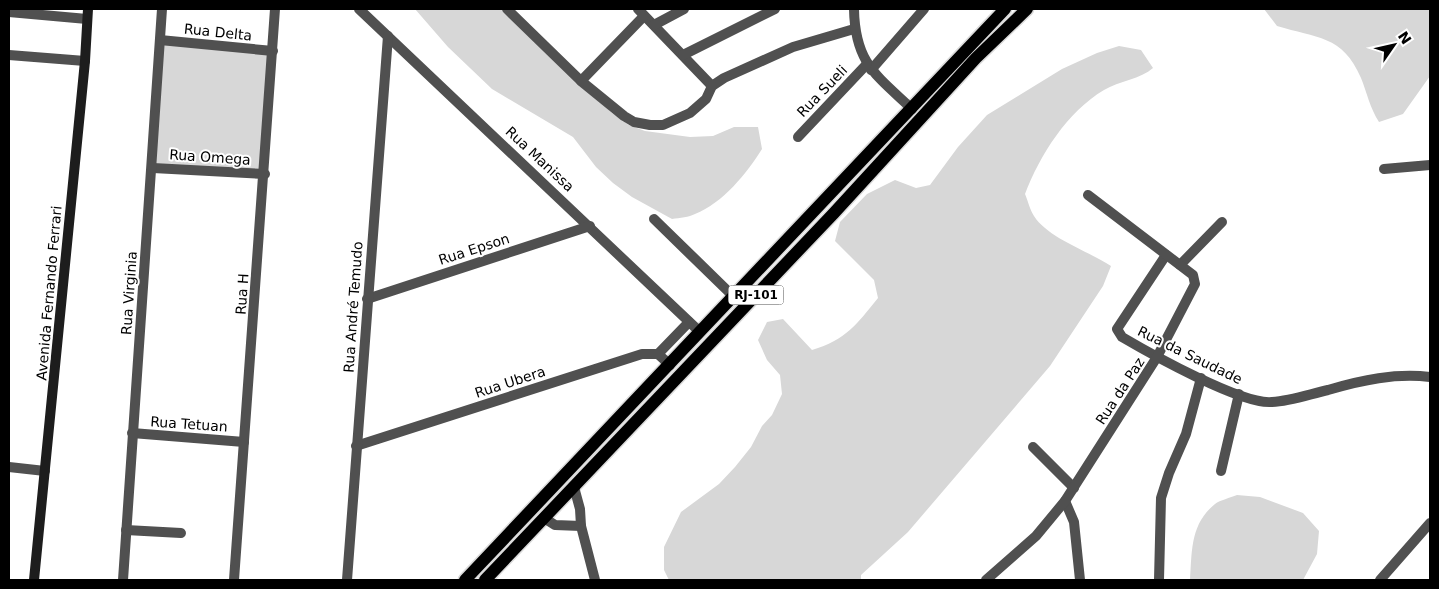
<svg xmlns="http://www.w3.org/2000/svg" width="1439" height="589" font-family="'DejaVu Sans',sans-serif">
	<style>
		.green { fill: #d7d7d7 }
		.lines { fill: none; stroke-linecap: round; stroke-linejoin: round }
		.primary-casing { stroke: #dbdbdb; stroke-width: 15 }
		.minor { stroke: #505050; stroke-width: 10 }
		.secondary { stroke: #1d1d1d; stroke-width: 10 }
		.primary { stroke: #000; stroke-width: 12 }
		.labels { text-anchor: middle; stroke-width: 4; stroke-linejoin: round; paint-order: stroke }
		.shield { fill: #fff; stroke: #4c4c4c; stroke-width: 1 }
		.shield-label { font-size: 12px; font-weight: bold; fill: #000 }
		.street-label { font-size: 14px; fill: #000; stroke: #fff }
	</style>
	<rect width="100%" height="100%" fill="#fff"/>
	<!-- green -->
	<g class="green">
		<path d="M415 9H501L612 113 629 125 645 131 690 137 713 136 734 127H758L762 149C747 173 723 203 695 214 689 217 680 218 672 219L632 197 613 183 596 167 573 137 492 89 448 47Z"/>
		<path d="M1264 9H1430V76L1403 114 1379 122C1370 108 1367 93 1361 78 1343 35 1316 38 1277 26Z"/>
		<path d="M160 40 273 51 265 174 153 168Z"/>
		<path d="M1119 46 1141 50 1153 68C1141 79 1119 81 1104 90 1067 112 1040 155 1025 194 1028 201 1030 210 1034 216 1048 238 1088 251 1111 266L1103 286 1050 366 908 532 861 575V580H669L664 570V547L681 512 719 484 735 467 751 447 762 426 772 415 782 394 780 375 767 360 758 340 767 322 783 319 812 350C846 340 857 324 878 298L874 280 835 241 840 222 867 194 895 180 916 188 930 185 958 147 987 115 1062 69 1097 53Z"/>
		<path d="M1237 495 1260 497 1303 513 1319 531 1317 554 1303 580H1190C1192 552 1190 524 1215 504 1220 500 1230 498 1237 495Z"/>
	</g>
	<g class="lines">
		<!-- primary casing -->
		<g class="primary-casing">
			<g id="primary">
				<path d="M465 580 1005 9"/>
				<path d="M485 580 834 213 976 58 1027 9"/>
			</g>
		</g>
		<!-- minor -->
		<g class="minor">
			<path d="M359 9 700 332"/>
			<path d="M507 9 581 81 624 116 634 122 650 125H663L690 113 706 99 712 86 724 78 793 47 854 29"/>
			<path d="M638 9 712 86"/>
			<path d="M854 9C855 63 876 75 912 109"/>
			<path d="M9 12 87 19"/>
			<path d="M654 25 684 9"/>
			<path d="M160 40 273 51"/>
			<path d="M9 55 85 61"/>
			<path d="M683 55 775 9"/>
			<path d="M871 70 924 9"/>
			<path d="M581 81 644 16"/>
			<path d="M798 137 867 64"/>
			<path d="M153 168 265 174"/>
			<path d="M1384 169 1430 165"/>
			<path d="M654 219 734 297"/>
			<path d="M1166 255 1117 329 1122 337C1151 354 1242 405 1272 402 1291 401 1310 394 1328 390 1362 380 1395 373 1430 377"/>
			<path d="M1180 265 1222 222"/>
			<path d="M367 299 590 226"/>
			<path d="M658 354 689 322"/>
			<path d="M132 433 244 442"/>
			<path d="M356 446 642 354H658L670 365"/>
			<path d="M1033 447 1074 488"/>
			<path d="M9 467 45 471"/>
			<path d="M1221 471 1239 394"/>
			<path d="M574 487 580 509 581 526 595 580"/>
			<path d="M1065 501 1074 522 1080 580"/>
			<path d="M544 518 555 525 581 526"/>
			<path d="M126 530 181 533"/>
			<path d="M123 580 162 9"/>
			<path d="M234 580 275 9"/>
			<path d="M347 580 388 36"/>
			<path d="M986 580 1036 536 1065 501 1157 357 1195 284 1193 275 1088 195"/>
			<path d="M1159 580 1161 498 1169 473 1186 434 1201 378"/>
			<path d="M1380 580 1430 523"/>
		</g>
		<!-- secondary -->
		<path class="secondary" d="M34 580 85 61 88 9"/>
		<!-- primary -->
		<use href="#primary" class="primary"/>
	</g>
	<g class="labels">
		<!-- shield labels -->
		<rect class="shield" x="728.5" y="285.5" width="55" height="19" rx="4"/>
		<g class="shield-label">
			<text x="756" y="299">RJ-101</text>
		</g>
		<!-- street labels -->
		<g class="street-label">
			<text transform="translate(218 32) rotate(6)" y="5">Rua Delta</text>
			<text transform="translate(822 91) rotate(-46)" y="5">Rua Sueli</text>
			<text transform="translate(210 157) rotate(4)" y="5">Rua Omega</text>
			<text transform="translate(540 159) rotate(43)" y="5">Rua Manissa</text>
			<text transform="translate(474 249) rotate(-18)" y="5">Rua Epson</text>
			<text transform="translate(49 293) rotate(-85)" y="5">Avenida Fernando Ferrari</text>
			<text transform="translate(129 293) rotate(-86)" y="5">Rua Virginia</text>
			<text transform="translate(242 294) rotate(-86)" y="5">Rua H</text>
			<text transform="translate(353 307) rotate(-86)" y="5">Rua André Temudo</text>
			<text transform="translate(1190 355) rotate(26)" y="5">Rua da Saudade</text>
			<text transform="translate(510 382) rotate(-18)" y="5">Rua Ubera</text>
			<text transform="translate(1120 391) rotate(-57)" y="5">Rua da Paz</text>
			<text transform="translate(189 424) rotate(4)" y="5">Rua Tetuan</text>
		</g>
	</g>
	<!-- border -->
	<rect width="1439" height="589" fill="none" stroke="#000000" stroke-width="20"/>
	<!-- north arrow -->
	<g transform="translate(1394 45) rotate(56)" stroke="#ffffff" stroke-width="4" paint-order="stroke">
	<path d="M0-4L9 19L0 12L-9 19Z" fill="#000000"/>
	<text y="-8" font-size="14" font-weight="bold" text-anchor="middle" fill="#000000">N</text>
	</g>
</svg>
